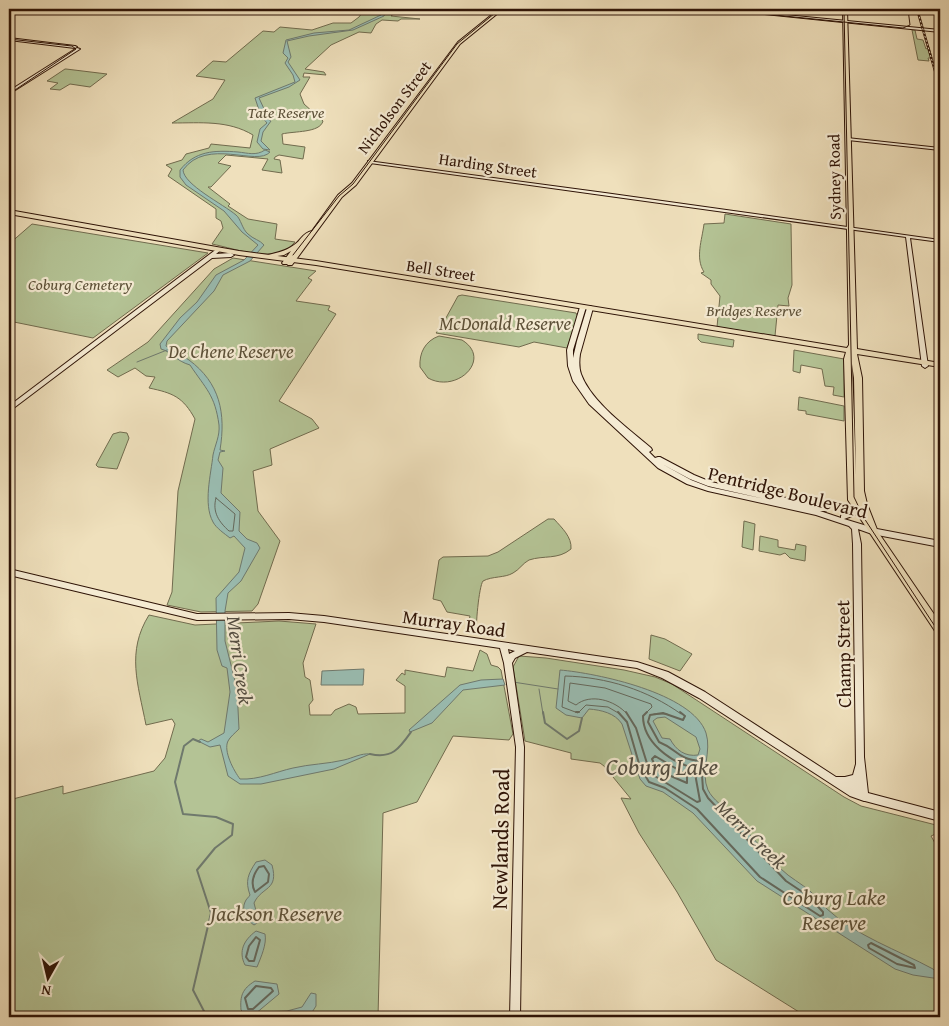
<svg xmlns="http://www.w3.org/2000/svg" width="949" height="1026" font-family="'Gentium Book Plus',serif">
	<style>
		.green { fill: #b4c395; stroke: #716b4e }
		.water { fill: #9abdb2; stroke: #6f796d; fill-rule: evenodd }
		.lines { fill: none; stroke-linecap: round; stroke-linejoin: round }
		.shore-far1 { stroke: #64685c; stroke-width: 1 }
		.shore { stroke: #64685c; stroke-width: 2 }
		.stream-far1 { stroke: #6f796d; stroke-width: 1 }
		.stream { stroke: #6f796d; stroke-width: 2 }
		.secondary-casing { stroke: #2e1306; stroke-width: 2 }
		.primary-casing { stroke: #2e1306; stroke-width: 2 }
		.highway-casing { stroke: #2e1306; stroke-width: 2 }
		.secondary { fill: #f5ebd3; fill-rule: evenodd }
		.primary { fill: #efe0bc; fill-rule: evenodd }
		.highway { fill: #efe0bc; fill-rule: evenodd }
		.tram { stroke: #2e1306; stroke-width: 1 }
		.rail-casing { stroke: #2e1306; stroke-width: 2.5 }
		.rail { stroke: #f5ebd3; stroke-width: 1; stroke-dasharray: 2; stroke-linecap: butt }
		.labels { text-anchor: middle; stroke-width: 4.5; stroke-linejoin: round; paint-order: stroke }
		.far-street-label { font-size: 16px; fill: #2e1306; stroke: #f5ebd3 }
		.far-park-label { font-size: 16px; font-style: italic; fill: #5d5138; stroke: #f5ebd3 }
		.park-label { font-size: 19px; font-style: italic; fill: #5d5138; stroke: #f5ebd3 }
		.street-label { font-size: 19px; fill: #2e1306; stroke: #f5ebd3 }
		.water-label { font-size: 20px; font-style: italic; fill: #544e42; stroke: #f5ebd3 }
		.near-street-label { font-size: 22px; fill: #2e1306; stroke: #f5ebd3 }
		.near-park-label { font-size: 22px; font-style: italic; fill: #5d5138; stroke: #f5ebd3 }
		.near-water-label { font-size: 24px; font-style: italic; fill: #544e42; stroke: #f5ebd3 }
	</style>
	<rect width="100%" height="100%" fill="#efe0bc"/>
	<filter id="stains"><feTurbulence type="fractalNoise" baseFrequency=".004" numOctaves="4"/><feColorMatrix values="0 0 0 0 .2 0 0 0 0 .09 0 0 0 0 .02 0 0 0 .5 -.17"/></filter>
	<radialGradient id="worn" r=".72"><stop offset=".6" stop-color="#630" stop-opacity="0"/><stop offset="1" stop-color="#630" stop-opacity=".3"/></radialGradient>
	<!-- green -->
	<g class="green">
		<path d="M365 9H392L391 12H396L391 16 420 19H401L398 21 382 20 376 24 371 33 359 32 331 45 305 69 324 72 326 75 304 73 303 77H310L300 94 304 104 323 121C320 133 294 131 282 134L283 144 305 147 303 159 279 155 275 157 274 159 280 160 282 173 262 170 268 159 226 155 218 163 231 166 211 187H208L230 204 228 206 248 219 277 224 275 239 295 242C276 265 237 249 212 244L223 228 221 221 216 218V209L168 176 172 169 166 165 182 160 186 154 209 148 211 144 250 148 253 135C228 120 201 123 172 123L213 99 225 80 196 76 213 61 226 62 263 31 274 32 280 27 312 30 333 23H351L359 17Z"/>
		<path d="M912 30H915L917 39 923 40 926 49 929 47 932 58H928L929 61 918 60Z"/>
		<path d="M65 69H66L107 74 90 87 70 84 60 90 50 89 58 83 47 81Z"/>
		<path d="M725 214 791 224 792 285 788 298 789 306 778 305 775 336 717 327 720 296 711 284V280L701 273 704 272C695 258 702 240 704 224L724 223Z"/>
		<path d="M32 224 208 253 93 338 9 321V244Z"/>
		<path d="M233 258 316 271 308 278 312 280 296 301 330 306 328 310 336 314 279 401 312 419 319 428 270 449 272 465 253 471 258 511 280 541 258 604 252 611 201 612 167 605 172 592 178 491 195 419C183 397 173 393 149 388L155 377 146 376 135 368 118 377 107 370 148 342 214 269Z"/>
		<path d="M462 295 576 313 578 317 567 348 534 342 519 347 436 333 441 327 458 296Z"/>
		<path d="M698 334 734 340 733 347 701 342 698 339Z"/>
		<path d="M439 336 462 340C493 359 457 394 428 378L420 367C419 353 425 341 439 336Z"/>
		<path d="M794 350 844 359V397L833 395 834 387 825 386 822 369 801 365 800 373 793 371Z"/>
		<path d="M799 397 844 406V421L806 414V411L798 410Z"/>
		<path d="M120 432 127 433 129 438 117 469 98 467 96 465 113 434Z"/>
		<path d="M548 519H554C562 528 572 537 571 549 558 560 544 555 529 560 523 563 519 570 513 573 505 578 492 576 483 581 479 586 475 629 477 633L465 631 467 630 470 616 447 612 441 601 433 599 439 560 443 557 488 556 498 552Z"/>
		<path d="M744 521 755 524 753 550 742 547Z"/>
		<path d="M760 536 778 540V547L795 550 796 544 806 546 805 561 790 558 785 553 780 555 759 551Z"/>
		<path d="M149 615 195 625 279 621 316 624 303 663 305 677 310 680 313 700 309 705 310 715H331L335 710 349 704 356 707 358 714 405 713V686L396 680 402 673 405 675V670L445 677 447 667 473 671 480 650 487 654 491 665 498 667 501 670 513 734 509 740 453 736 417 802 383 813 378 1017H16L9 1014V800L63 786V794L154 771 165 758 175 724 172 719 146 725C138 684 126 652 149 615Z"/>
		<path d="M651 635 665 639 692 654 680 671 649 659Z"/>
		<path d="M519 656 546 658 624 670 655 677 672 684 844 797 861 806 940 826V832L931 836 940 852V1017H807L716 960 677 892 639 833 621 798 631 799 604 766 600 763 571 759V753L525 741 513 667Z"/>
	</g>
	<!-- water -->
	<g class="water">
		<path d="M375 9 385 14 384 16 353 30 309 36 287 41 291 57 288 62 300 80 289 87 259 98 265 111 264 116 271 121 263 132 261 141 270 150 263 149 257 142 260 129 267 123 261 116 255 98 295 82 293 75 285 63 288 58 283 53 286 40 314 33 349 30 381 15Z"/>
		<path d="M265 150 270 152C257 167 207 137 183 170 184 185 223 204 236 215 241 219 242 229 248 234 253 239 260 240 264 245L250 261 223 275 214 291 167 341 166 346C173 352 181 354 189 360 220 383 226 413 220 450L225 451 220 452 218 460 223 468 221 493 240 512 239 531 247 539 257 543 260 548 241 581 228 593 225 611V641L237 689 239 729C235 733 230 737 228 741 223 751 234 771 240 779 259 780 275 772 293 768 310 764 327 764 344 760 353 758 361 753 370 754L334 769 261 784H240L228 776 220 745 210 747 198 741 201 739 208 742 224 733 230 692 227 668 222 666 217 650 216 598 239 572 245 548 234 536 230 538C225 534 216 528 213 522 203 504 211 474 213 455 215 445 220 436 219 425 215 395 206 389 190 365 176 361 172 352 161 349L160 344 180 318 197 302 216 275 244 260 258 245 242 232 224 211 186 185 180 177V170C195 151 214 150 238 152 248 153 256 156 265 150Z"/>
		<path d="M364 669 363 685H321L322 671Z"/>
		<path d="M560 670C596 673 693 693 706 733 712 751 700 772 708 790 713 800 724 807 732 815 748 832 764 851 781 869 790 878 801 883 811 892 817 897 821 903 827 909 856 936 898 950 933 969L940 976V979L913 975 895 969 757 881 693 813 663 792 646 786 640 779 622 724C615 713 601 710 589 709L582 718 566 715 556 708ZM665 717 696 737 700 749 698 755C685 757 676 750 670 739L662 738 653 721 657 718Z"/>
		<path d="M503 679 505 685 463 690 432 723 410 732 409 730 460 685 481 680Z"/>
		<path d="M265 860 272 865C279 891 262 886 254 903L259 922 254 925C247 921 241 910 245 902 246 899 249 897 250 895 245 881 248 874 256 862Z"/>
		<path d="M256 931 265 934C267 944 261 957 257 967L245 965C238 951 244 940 256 931Z"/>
		<path d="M255 981 277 984 279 994 255 1014 246 1015 241 1010C240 996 242 989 255 981Z"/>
		<path d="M311 993 316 994V1006L309 1017H258L263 1012 287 1011 302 1007Z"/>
	</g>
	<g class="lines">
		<!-- shore-far1 -->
		<g class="shore-far1">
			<path d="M216 498 235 514 233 531H229C219 522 212 512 216 498Z"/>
			<path d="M620 714 608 707 586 705 578 713 562 707 565 676C606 677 648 690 681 714"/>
			<path d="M627 714C615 700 590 693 576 705L568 701 570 683 605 688 651 704 652 707 645 714"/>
			<path d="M654 714H667"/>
		</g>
		<!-- shore -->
		<g class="shore">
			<path d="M576 712H579"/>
			<path d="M618 712 627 722 640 767 649 782 665 788 697 809 760 877 820 916 823 915V912L807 895 786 881 708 798 703 789 701 761C676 759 679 750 659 742L648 722 650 715 663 713 683 720 685 716 680 712"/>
			<path d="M626 712 636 728 650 773 697 802 700 801 694 768C670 762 643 742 643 716L647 712"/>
			<path d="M655 756 687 775V783L657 770 652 759Z"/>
			<path d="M264 866 269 874 268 882 255 892C250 883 253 875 259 867Z"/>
			<path d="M256 937 260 940 254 961H249L246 957 249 946Z"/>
			<path d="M871 943 914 965 915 968 897 964 869 948 868 945Z"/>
			<path d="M256 986 271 988 273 991 253 1009H248L245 998Z"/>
		</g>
		<!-- stream-far1 -->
		<g class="stream-far1">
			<path d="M137 362 167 350"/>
			<path d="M513 682 558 689"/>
			<path d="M539 689 543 714"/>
		</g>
		<!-- stream -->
		<g class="stream">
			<path d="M543 712 545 723 567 739 579 731 582 718"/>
			<path d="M200 742 193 739 184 746 175 782 183 814 216 817 233 824 232 835 215 848 197 870 211 913 193 990 207 1017"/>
			<path d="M370 754C392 759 399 749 411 732"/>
		</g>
		<!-- secondary casing -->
		<g class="secondary-casing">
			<g id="secondary">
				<path d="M715 9H724L940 30V32Z"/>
				<path d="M9 38 75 46 77 47 75 48 9 40Z"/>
				<path d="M77 48 80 49 9 94V91Z"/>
				<path d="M847 138 940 148V150L848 140H847Z"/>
				<path d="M368 161 605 193 940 240V242L910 238 928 366 925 368 922 366 906 237 370 163H368Z"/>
				<path d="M218 248 222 249 216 254 231 253 234 255 231 257 212 258 11 410 9 411V406Z"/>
				<path d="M583 305 586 307 573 350V358L577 341 587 308 590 306 592 307 593 308 580 354C579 361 579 368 581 374 591 402 629 429 651 448L652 450 649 452 655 458 658 457H660L694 475 711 482 824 506 827 509 826 511H820L841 518V516L842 514 850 511 851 505 854 502 857 505 855 515 844 519 877 529 940 541V547L872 534 858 529 861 544 864 757 868 793 940 812V821L865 801H864L850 796 699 698 662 678 637 668 527 652 515 658 512 663 524 747 520 1017H510L516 747 504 663 500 648 324 622 289 619 197 620 9 575V569L197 614 289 613 324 616 637 662 668 672 705 692 836 777H845L853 775 856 764 853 544 852 529 849 526 816 515 708 491 687 484 658 468 589 404 573 381 568 366 567 350 580 307ZM662 464 690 479 708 486 770 500 709 487 691 480ZM508 649 515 651 509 654Z"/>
			</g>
		</g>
		<!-- primary casing -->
		<g class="primary-casing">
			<path id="primary" d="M499 9H503L460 44 356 185 342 197 292 265H288L287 264 306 238 287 264H283L282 263 291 251 284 255 264 258V256C275 253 285 252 294 245 301 241 302 233 312 231L338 195 352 183 458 42Z"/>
		</g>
		<!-- highway casing -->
		<g class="highway-casing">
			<path id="highway" d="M843 9H847L857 349 940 363V367L857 354 862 378 864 491 867 504 878 532 940 623V635L937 634 848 500 844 359 846 352 316 265 239 255 9 214V210L239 251 316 261 847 348 849 345ZM852 364 854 378 856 476Z"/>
		</g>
		<!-- secondary -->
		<use href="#secondary" class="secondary"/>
		<!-- primary -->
		<use href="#primary" class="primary"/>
		<!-- highway -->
		<use href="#highway" class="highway"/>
		<!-- tram -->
		<g class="tram">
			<path d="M715 9 903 28 910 25 908 9"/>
			<path d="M844 9 854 497 864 518 940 634"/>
			<path d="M9 39 72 46 76 49 9 94"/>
			<path d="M293 255 339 196 353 184 457 44 500 9"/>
		</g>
		<!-- rail casing -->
		<g class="rail-casing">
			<path id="rail" d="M917 9 940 88"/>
		</g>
		<!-- rail -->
		<use href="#rail" class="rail"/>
	</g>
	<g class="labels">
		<!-- far-street labels -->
		<g class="far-street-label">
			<text transform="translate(394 107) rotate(-53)" y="6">Nicholson Street</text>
			<text transform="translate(488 165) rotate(8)" y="6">Harding Street</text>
			<text transform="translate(834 177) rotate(-91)" y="6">Sydney Road</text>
			<text transform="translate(441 270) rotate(9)" y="6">Bell Street</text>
		</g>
		<!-- far-park labels -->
		<g class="far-park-label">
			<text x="286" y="118">Tate Reserve</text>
			<text x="80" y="290">Coburg Cemetery</text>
			<text x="754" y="316">Bridges Reserve</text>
		</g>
		<!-- park labels -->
		<g class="park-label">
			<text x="505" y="330">McDonald Reserve</text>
			<text x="231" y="358">De Chene Reserve</text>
		</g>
		<!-- street labels -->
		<g class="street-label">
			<text transform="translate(788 492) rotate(14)" y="7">Pentridge Boulevard</text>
			<text transform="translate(454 623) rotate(8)" y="7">Murray Road</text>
			<text transform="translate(843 654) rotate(-91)" y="7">Champ Street</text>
		</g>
		<!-- water labels -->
		<g class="water-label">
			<text transform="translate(240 660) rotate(82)" y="7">Merri Creek</text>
			<text transform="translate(751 834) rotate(44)" y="7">Merri Creek</text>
		</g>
		<!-- near-street labels -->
		<g class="near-street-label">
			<text transform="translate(500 839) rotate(-89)" y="8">Newlands Road</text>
		</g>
		<!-- near-park labels -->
		<g class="near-park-label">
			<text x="834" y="905">Coburg Lake<tspan x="834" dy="25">Reserve</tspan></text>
			<text x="276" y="921">Jackson Reserve</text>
		</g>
		<!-- near-water labels -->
		<g class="near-water-label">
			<text x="662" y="775">Coburg Lake</text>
		</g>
	</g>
	<!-- margin -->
	<rect width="949" height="1026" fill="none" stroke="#efe0bc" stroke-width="30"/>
	<rect x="10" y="10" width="929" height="1006" fill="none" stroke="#2e1306" stroke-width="2.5"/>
	<rect x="15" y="15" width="919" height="996" fill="none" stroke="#2e1306"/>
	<!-- north arrow -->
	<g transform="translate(48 978) rotate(188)" stroke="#f5ebd3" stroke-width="4" paint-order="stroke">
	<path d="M0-4L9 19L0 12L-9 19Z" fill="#2e1306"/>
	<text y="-8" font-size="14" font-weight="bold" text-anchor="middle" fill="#2e1306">N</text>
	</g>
	<rect width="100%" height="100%" filter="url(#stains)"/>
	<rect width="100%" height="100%" fill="url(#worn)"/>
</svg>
